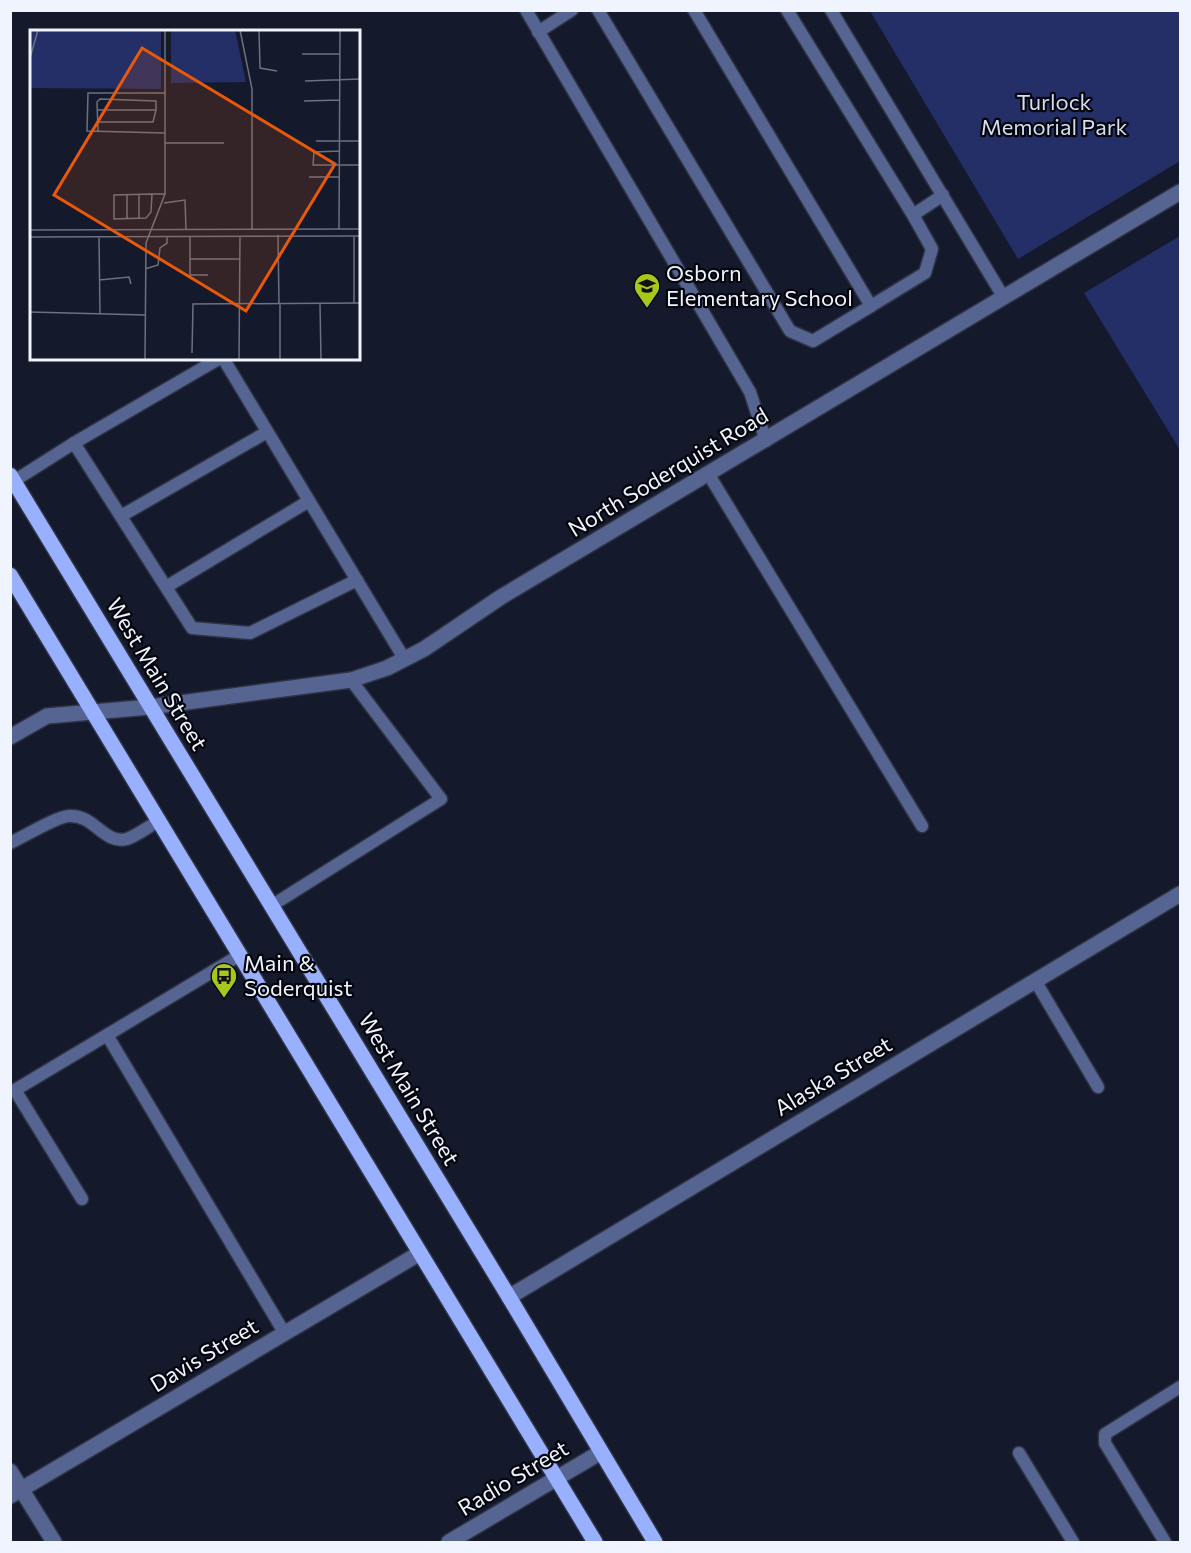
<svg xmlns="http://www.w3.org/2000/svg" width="1191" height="1553" font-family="Commissioner,sans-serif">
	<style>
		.green { fill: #232f66 }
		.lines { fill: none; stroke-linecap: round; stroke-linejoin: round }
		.lane-casing { stroke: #2e3445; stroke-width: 15 }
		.street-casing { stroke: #2e3445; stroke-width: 18 }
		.primary-casing { stroke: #2e3445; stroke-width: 18 }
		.lane { stroke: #566492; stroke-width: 12 }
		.street { stroke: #566492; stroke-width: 15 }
		.primary { stroke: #98b0fe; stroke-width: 15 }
		.labels { text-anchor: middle; stroke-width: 4.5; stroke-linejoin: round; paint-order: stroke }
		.park-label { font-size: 22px; fill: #d6ddf1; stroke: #04060d }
		.poi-label { font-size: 22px; fill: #f0f4ff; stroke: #04060d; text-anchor: start }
		.street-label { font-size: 22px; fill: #f0f4ff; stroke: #04060d }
		.inset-road { fill: none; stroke: #6c7180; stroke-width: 1.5 }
		.view { fill: #e8590c; fill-opacity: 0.15; stroke: #e8590c; stroke-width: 3 }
		.inset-edge { fill: none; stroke: #f0f4ff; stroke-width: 3 }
	</style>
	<rect width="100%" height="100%" fill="#141a2c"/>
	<!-- green -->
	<g class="green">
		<path d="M870 11H1180V161L1018 259Z"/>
		<path d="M1180 236V450L1084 293Z"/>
	</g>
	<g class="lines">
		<!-- lane casing -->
		<g class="lane-casing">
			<g id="lane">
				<path d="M526 10 750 392 766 441"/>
				<path d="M598 10 790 331 813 341 871 306"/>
				<path d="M694 10 871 306 925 273 932 249 913 215 787 10"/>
				<path d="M831 10 1004 298"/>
				<path d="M538 32 572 10"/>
				<path d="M913 215 943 195"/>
				<path d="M220 358 74 443 192 628 250 633 357 580"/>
				<path d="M223 358 405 660"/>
				<path d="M709 475 922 826"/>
				<path d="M14 481 74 443"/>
				<path d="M121 516 267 432"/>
				<path d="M166 587 309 501"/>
				<path d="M10 843C23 837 58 816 69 816 94 814 104 845 127 839 138 835 149 826 159 821"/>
				<path d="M271 906 441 799 351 680"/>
				<path d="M240 955 107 1035 285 1334"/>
				<path d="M1036 982 1098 1087"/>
				<path d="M82 1199 15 1090 107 1035"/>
				<path d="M1019 1453 1073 1542"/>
				<path d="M1165 1542 1105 1443V1434L1180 1387"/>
			</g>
		</g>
		<!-- street casing -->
		<g class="street-casing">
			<g id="street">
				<path d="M10 737 47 716 150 707 351 680 387 668 424 649 501 597 1180 192"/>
				<path d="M509 1297 1180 894"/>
				<path d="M10 1471 54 1542"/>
				<path d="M10 1496 420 1253"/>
				<path d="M449 1542 601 1452"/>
			</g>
		</g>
		<!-- primary casing -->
		<g class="primary-casing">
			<g id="primary">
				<path d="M10 475 509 1297 655 1542"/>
				<path d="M10 575 595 1542"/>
			</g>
		</g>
		<!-- lane -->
		<use href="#lane" class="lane"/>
		<!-- street -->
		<use href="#street" class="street"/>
		<!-- primary -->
		<use href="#primary" class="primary"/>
	</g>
	<!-- icons -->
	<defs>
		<g id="school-pin" transform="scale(1.35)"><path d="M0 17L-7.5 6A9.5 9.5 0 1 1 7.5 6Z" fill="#a8c71c" stroke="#04060d"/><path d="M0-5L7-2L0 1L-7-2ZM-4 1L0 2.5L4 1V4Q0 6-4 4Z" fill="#111"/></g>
		<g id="bus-pin" transform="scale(1.35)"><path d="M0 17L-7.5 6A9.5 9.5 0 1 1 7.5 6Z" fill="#a8c71c" stroke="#04060d"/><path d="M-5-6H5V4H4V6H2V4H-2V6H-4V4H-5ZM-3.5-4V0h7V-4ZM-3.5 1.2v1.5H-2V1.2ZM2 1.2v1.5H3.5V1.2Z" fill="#111"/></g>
	</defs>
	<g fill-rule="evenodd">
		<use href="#school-pin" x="647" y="286"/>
		<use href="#bus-pin" x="224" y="976"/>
	</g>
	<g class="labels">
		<!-- park labels -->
		<g class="park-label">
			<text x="1054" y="110">Turlock<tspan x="1054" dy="25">Memorial Park</tspan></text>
		</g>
		<!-- poi labels -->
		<g class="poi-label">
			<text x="666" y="281">Osborn<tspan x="666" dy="25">Elementary School</tspan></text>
			<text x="244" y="971">Main &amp;<tspan x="244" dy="25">Soderquist</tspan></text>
		</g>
		<!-- street labels -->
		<g class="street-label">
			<text transform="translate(668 472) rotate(-31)" y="8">North Soderquist Road</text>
			<text transform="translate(157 674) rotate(59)" y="8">West Main Street</text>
			<text transform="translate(833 1076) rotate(-31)" y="8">Alaska Street</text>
			<text transform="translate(409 1089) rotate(59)" y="8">West Main Street</text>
			<text transform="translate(204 1355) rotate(-31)" y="8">Davis Street</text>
			<text transform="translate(513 1478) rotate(-31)" y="8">Radio Street</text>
		</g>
	</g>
	<!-- overview -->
	<g transform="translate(30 30)">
		<rect width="330" height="330" fill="#141a2c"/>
		<path d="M0 0H131V59L0 58ZM141 0H205L216 52 141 53Z" fill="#232f66"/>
		<path class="inset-road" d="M210 0 222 59V199M229 0 230 38 247 41M272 24H310M0 28 8 0M275 51 330 49M274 71 310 70M67 80H126V71L70 69 67 72 68 101M67 92H123L126 80M135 103 57 101 58 63H135M286 111H330M135 113H194M310 121 284 122 283 135H330M279 147H310M109 164V189M122 164 121 182 116 188 84 189V165L122 164H135M134 173 155 170 156 199M97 189V165M309 199 310 0M0 200 330 199M248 205 249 274M0 207 330 206M69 207 70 284M160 207V229H210M160 229V245H178M115 239 128 235 130 218 137 213V207M69 250 99 247 101 254M324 273V206M290 274 291 330M0 282 115 285M162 323 163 274 330 273M115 330 116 213 135 164V0M209 330 210 207M250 330V274"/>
		<path class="view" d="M112 18 305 134 216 281 24 165Z"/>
		<rect width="330" height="330" class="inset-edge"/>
	</g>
	<!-- border -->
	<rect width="1191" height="1553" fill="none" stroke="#f0f4ff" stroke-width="24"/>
</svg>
